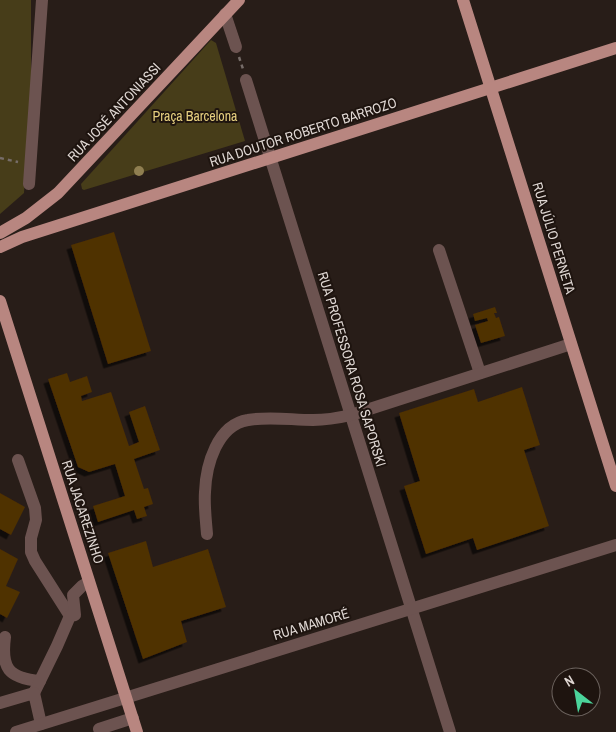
<svg xmlns="http://www.w3.org/2000/svg" width="616" height="732" font-family="'Archivo Narrow',sans-serif">
	<style>
		.green { fill: #473d19 }
		.building { fill: #4f3000; filter: url(#shadow) }
		.lines { fill: none; stroke-linecap: round; stroke-linejoin: round }
		.path { stroke: #776d69; stroke-width: 2.5; stroke-dasharray: 4 4; stroke-linecap: butt }
		.minor { stroke: #6c5350; stroke-width: 12 }
		.major { stroke: #b88680; stroke-width: 12 }
		.tree { fill: #907f51 }
		.labels { text-anchor: middle; stroke-width: 4; stroke-linejoin: round; paint-order: stroke }
		.street-label { font-size: 14px; fill: #dfd7d3; stroke: #1e140f }
		.park-label { font-size: 14px; fill: #e6cf7f; stroke: #1e140f }
	</style>
	<defs>
		<filter id="shadow"><feDropShadow dx="-4.5" dy="4.5" stdDeviation="0" flood-color="#0009"/></filter>
	</defs>
	<rect width="100%" height="100%" fill="#281d18"/>
	<!-- green -->
	<g class="green">
		<path d="M0 0H31V90L24 193 0 214Z"/>
		<path d="M211 40 216 43 245 141 84 190 82 189 81 184Z"/>
	</g>
	<!-- building -->
	<g class="building">
		<path d="M114 232 151 351 108 364 71 245Z"/>
		<path d="M495 307 497 313H494L496 318 499 317 505 336 481 343 475 325 488 321 487 318 475 321 473 314Z"/>
		<path d="M67 373 70 382 87 376 92 392 81 396 82 401 111 392 129 446 139 442 129 412 145 406 160 450 134 459 144 489 148 488 153 504 144 507 147 516 137 519 134 510 98 522 93 506 125 496 115 464 89 472 78 467 48 379Z"/>
		<path d="M522 387 540 445 524 450 549 526 477 550 473 538 426 554 404 486 420 481 399 413 474 389 478 402Z"/>
		<path d="M0 493 25 507 11 535 0 529Z"/>
		<path d="M146 541 153 567 208 549 226 607 181 621 187 642 143 659 108 553Z"/>
		<path d="M0 549 18 559 6 586 20 592 7 618 0 614Z"/>
	</g>
	<g class="lines">
		<!-- path -->
		<g class="path">
			<path d="M239 57 243 69"/>
			<path d="M0 158 18 162"/>
		</g>
		<!-- minor -->
		<g class="minor">
			<path d="M225 14 236 47"/>
			<path d="M246 80 450 732"/>
			<path d="M29 184 42 0"/>
			<path d="M439 250 480 373"/>
			<path d="M18 460 35 508 36 520 31 538V552L35 561 70 616"/>
			<path d="M207 534C206 521 204 506 205 492 206 465 217 425 248 420 269 416 292 420 313 420 326 420 338 418 351 415L571 344"/>
			<path d="M5 637C1 668 8 678 40 681"/>
			<path d="M34 693 57 646 70 616 75 615 73 595 82 586 89 582"/>
			<path d="M0 703 34 693 41 724"/>
			<path d="M99 729 133 718"/>
			<path d="M16 732 616 545"/>
		</g>
		<!-- major -->
		<g class="major">
			<path d="M463 0 616 486"/>
			<path d="M0 233 26 218 58 193 239 0"/>
			<path d="M0 247 22 237 616 48"/>
			<path d="M0 301 137 732"/>
		</g>
	</g>
	<!-- trees -->
	<circle class="tree" cx="139" cy="171" r="5"/>
	<g class="labels">
		<!-- street labels -->
		<g class="street-label">
			<text transform="translate(114 112) rotate(-47)" y="5">RUA JOSÉ ANTONIASSI</text>
			<text transform="translate(303 132) rotate(-18)" y="5">RUA DOUTOR ROBERTO BARROZO</text>
			<text transform="translate(554 238) rotate(73)" y="5">RUA JÚLIO PERNETA</text>
			<text transform="translate(352 369) rotate(73)" y="5">RUA PROFESSORA ROSA SAPORSKI</text>
			<text transform="translate(83 512) rotate(72)" y="5">RUA JACAREZINHO</text>
			<text transform="translate(311 624) rotate(-17)" y="5">RUA MAMORÉ</text>
		</g>
		<!-- park labels -->
		<g class="park-label">
			<text x="195" y="121">Praça Barcelona</text>
		</g>
	</g>
	<!-- north arrow -->
	<g transform="translate(576 692) rotate(329)"><circle r="24" fill="#1e140f" stroke="#6b625d"/>
	<path d="M0-4L9 19L0 12L-9 19Z" fill="#4bd49b"/>
	<text y="-8" font-size="14" font-weight="bold" text-anchor="middle" fill="#dfd7d3">N</text>
	</g>
</svg>
